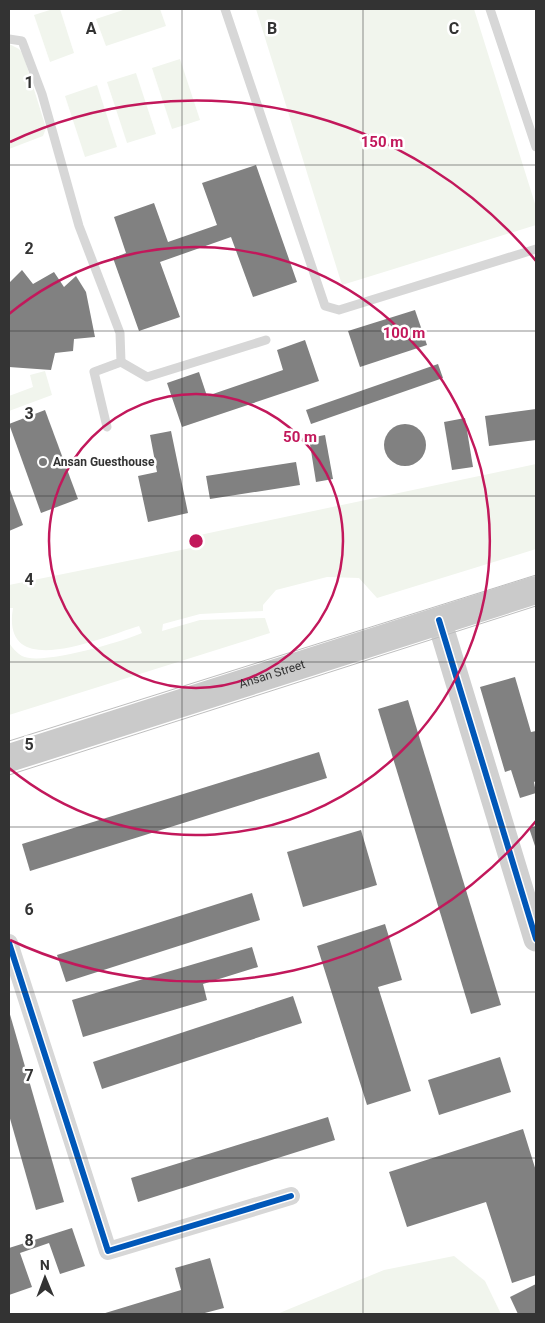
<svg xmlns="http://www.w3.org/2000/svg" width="545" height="1323" font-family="Roboto,sans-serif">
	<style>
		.green { fill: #f1f5ed }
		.building { fill: #818181 }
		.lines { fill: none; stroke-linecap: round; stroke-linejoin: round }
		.lane { stroke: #d7d7d7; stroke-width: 9 }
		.street { stroke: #d7d7d7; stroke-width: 18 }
		.secondary { stroke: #d0d0d0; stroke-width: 25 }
		.primary { stroke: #cacaca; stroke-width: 28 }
		.tram { stroke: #bebebe; stroke-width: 1 }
		.cycleway-casing { stroke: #fff; stroke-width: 9 }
		.cycleway { stroke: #0057b8; stroke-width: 6 }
		.grid { fill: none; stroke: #333; stroke-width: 1; stroke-opacity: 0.55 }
		.ring { fill: none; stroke: #c2185b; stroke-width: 2.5 }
		.poi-dot { fill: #7a7a7a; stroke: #fff; stroke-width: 2 }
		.labels { text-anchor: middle; stroke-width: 5; stroke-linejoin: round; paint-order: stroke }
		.poi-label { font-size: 12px; font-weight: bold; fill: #333; stroke: #fff; text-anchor: start }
		.street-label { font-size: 12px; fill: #333; stroke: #fff }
		.grid-label { font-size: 16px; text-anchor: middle; font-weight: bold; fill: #333; stroke: #fff; stroke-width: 5; stroke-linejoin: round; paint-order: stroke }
		.centre { fill: #c2185b; stroke: #fff; stroke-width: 2.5 }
		.ring-label { font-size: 15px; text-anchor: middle; font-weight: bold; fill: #c2185b; stroke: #fff; stroke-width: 5; stroke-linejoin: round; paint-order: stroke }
	</style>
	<rect width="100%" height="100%" fill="#fff"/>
	<!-- green -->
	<g class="green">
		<path d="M53 9H60L74 53 50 62 34 15Z"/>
		<path d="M126 9H160L166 26 106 46 96 19Z"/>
		<path d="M256 9H474L536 207V225L342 285Z"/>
		<path d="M9 44 19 49 23 54 46 128 43 136 9 149Z"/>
		<path d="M180 59 200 120 172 129 152 68Z"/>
		<path d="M136 73 156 134 127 143 107 82Z"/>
		<path d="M97 85 117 147 85 157 65 96Z"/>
		<path d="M45 371 52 395 9 411V396L33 387 30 375Z"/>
		<path d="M536 464V549L377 598 359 578 327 577 276 590 263 605V611L200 614 163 624 162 631 200 620 265 618 270 633 9 715V642C11 647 17 653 22 656 41 666 121 642 142 633L139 626C105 636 0 684 13 608H9V585L196 547 195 536Z"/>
		<path d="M454 1256 485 1281 501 1314H277L384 1270Z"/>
	</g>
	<!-- building -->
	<g class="building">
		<path d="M256 165 297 282 253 297 231 237 160 262 180 317 139 331 113 258 126 253 114 217 154 203 168 242 217 225 202 183Z"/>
		<path d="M22 270 33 284 54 272 64 287 76 276 86 292 95 337 74 339 73 351 55 353 51 370 9 367V283Z"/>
		<path d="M415 310 427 345 360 367 348 331Z"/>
		<path d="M305 340 319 381 182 427 167 383 199 372 207 396 283 370 277 350Z"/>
		<path d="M438 364 443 378 311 424 306 410Z"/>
		<path d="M536 409V440L489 446 485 416Z"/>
		<path d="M45 410 78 499 41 513 9 424Z"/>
		<path d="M465 418 473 467 452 470 444 422Z"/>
		<circle cx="405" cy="445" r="21"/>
		<path d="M171 431 188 513 148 522 138 476 157 472 150 435Z"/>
		<path d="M325 435 333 479 316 482 309 438Z"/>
		<path d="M296 462 300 485 210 499 206 476Z"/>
		<path d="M9 487 23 525 9 531Z"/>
		<path d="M515 677 531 732 536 731V781L534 782 536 793 520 798 511 770 505 772 480 687Z"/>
		<path d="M408 700 501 1005 471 1014 378 709Z"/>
		<path d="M319 752 327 778 30 871 22 844Z"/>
		<path d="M536 826V849L529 828Z"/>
		<path d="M361 830 377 885 303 907 287 852Z"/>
		<path d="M252 893 260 920 66 982 57 955Z"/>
		<path d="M385 924 402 980 378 987 411 1091 367 1105 317 946Z"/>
		<path d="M252 947 258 967 203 984 207 1000 83 1037 72 1000Z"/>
		<path d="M293 996 302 1023 102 1089 93 1062Z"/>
		<path d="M9 1011 64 1202 36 1210 9 1115Z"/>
		<path d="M500 1057 511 1092 439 1115 428 1080Z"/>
		<path d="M328 1117 335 1140 138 1202 131 1178Z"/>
		<path d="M523 1129 536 1171V1275L512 1283 486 1202 407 1227 389 1172Z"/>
		<path d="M72 1228 85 1266 60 1274 49 1243 20 1253 32 1287 9 1295V1248Z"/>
		<path d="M210 1258 224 1308 201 1314H102L181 1290 175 1268Z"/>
		<path d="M536 1284V1314H518L510 1297Z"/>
	</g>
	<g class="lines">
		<!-- lane -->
		<g class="lane">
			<path d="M225 9 325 306 339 310 536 249"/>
			<path d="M490 9 536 147"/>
			<path d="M9 39 22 41 42 94 79 226 120 333 121 362 94 372 107 427"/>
			<path d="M121 362 147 377 266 340"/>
		</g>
		<!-- street -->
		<path class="street" d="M9 943 108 1251 291 1196"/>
		<!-- secondary -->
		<path class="secondary" d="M439 620 536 939"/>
		<!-- primary -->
		<path class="primary" id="s1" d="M9 758 536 590"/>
		<!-- tram -->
		<g class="tram">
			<path d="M9 741 536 575"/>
			<path d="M9 775 536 606"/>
		</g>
		<!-- cycleway casing -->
		<g class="cycleway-casing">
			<g id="cycleway">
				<path d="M439 620 536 939"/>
				<path d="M9 943 108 1251 291 1196"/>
			</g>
		</g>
		<!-- cycleway -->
		<use href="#cycleway" class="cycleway"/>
	</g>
	<!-- grid -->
	<path class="grid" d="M182 9V1314M363 9V1314M9 165H536M9 331H536M9 496H536M9 662H536M9 827H536M9 992H536M9 1158H536"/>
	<!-- distance rings -->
	<g class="ring">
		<circle cx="196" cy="541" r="147"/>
		<path d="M9 314A294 294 0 1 1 9 768"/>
		<path d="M536 821A440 440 0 0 1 10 940M10 142A440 440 0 0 1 536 261"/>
	</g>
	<!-- markers -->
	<circle class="poi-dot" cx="43" cy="462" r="5"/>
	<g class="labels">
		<!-- poi labels -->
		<g class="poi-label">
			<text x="53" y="466">Ansan Guesthouse</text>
		</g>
		<!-- street labels -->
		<g class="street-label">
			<text dy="4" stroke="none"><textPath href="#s1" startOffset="276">Ansan Street</textPath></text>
		</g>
	</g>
	<g class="grid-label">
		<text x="91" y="34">A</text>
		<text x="272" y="34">B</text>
		<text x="454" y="34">C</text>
		<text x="29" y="88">1</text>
		<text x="29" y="254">2</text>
		<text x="29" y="419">3</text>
		<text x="29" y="585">4</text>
		<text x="29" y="750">5</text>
		<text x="29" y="915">6</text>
		<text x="29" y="1081">7</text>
		<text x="29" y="1246">8</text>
	</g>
	<circle cx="196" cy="541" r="8" class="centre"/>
	<g class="ring-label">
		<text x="382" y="147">150 m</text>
		<text x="404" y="338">100 m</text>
		<text x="300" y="442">50 m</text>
	</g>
	<!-- border -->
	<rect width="545" height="1323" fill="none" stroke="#333333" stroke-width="20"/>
	<!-- north arrow -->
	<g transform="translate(45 1278) rotate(359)" stroke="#ffffff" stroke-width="4" paint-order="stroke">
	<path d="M0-4L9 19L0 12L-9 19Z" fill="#333333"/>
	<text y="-8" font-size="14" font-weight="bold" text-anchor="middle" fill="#333333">N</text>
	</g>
</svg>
